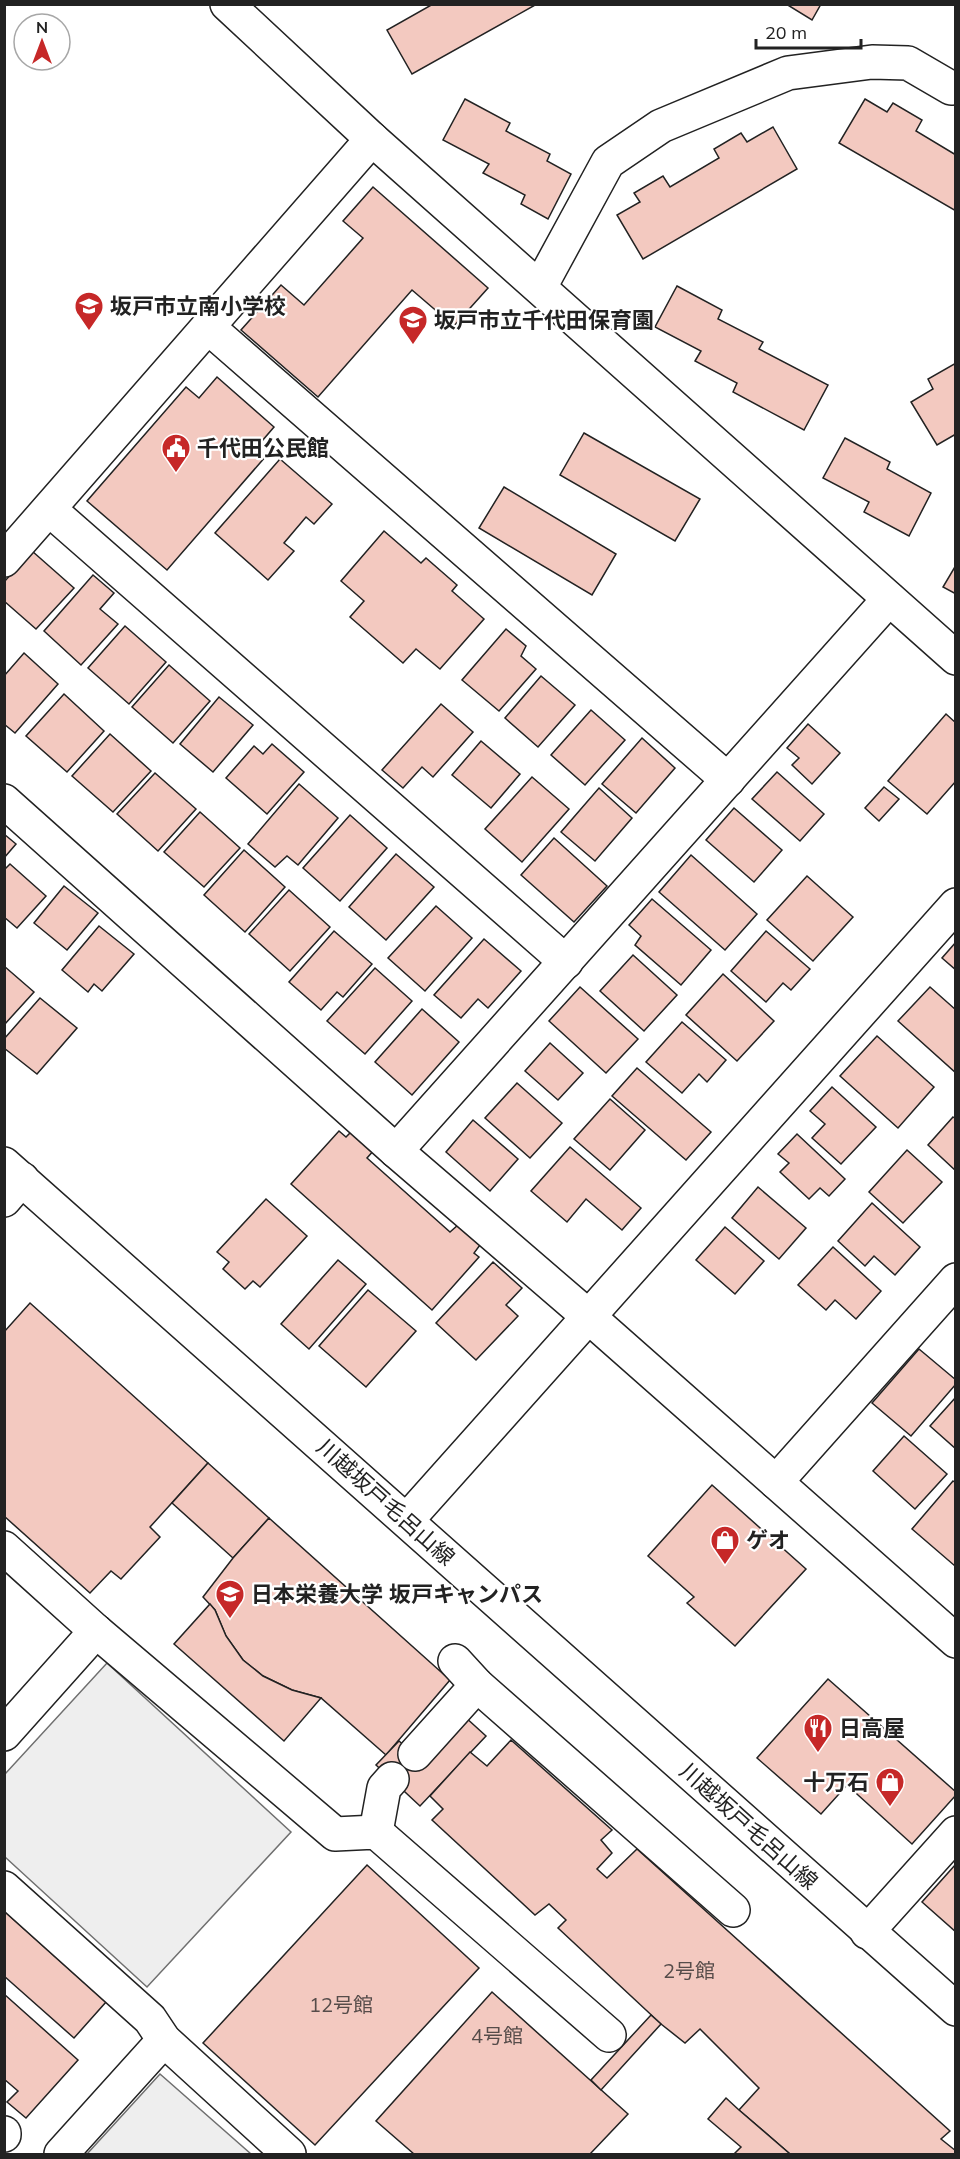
<svg xmlns="http://www.w3.org/2000/svg" width="960" height="2159" font-family="Mulish,'Noto Sans JP',sans-serif">
	<style>
		.green { fill: #eee; stroke: #6f6f6f; stroke-width: 1.5 }
		.building { fill: #f3c9c0; stroke: #222; stroke-width: 1.5 }
		.lines { fill: none; stroke-linecap: round; stroke-linejoin: round }
		.minor-casing { stroke: #222; stroke-width: 36 }
		.major-casing { stroke: #222; stroke-width: 36 }
		.minor { stroke: #fff; stroke-width: 33 }
		.major { stroke: #fff; stroke-width: 33 }
		.labels { text-anchor: middle; stroke-width: 4.5; stroke-linejoin: round; paint-order: stroke }
		.number-label { font-size: 20px; fill: #564c4a }
		.poi-label { font-size: 22px; font-weight: bold; fill: #222; stroke: #fff; text-anchor: start }
		.street-label { font-size: 22px; fill: #222; stroke: #fff }
	</style>
	<rect width="100%" height="100%" fill="#fff"/>
	<!-- green -->
	<g class="green">
		<path d="M107 1663 291 1832 147 1987 5 1857V1774Z"/>
		<path d="M160 2074 251 2154H87Z"/>
	</g>
	<!-- building -->
	<g class="building">
		<path d="M433 4H537L412 74 387 30Z"/>
		<path d="M786 4H821L812 20Z"/>
		<path d="M465 99 510 123 506 131 550 154 547 161 571 174 548 219 521 204 525 195 483 173 489 164 443 140Z"/>
		<path d="M865 99 887 112 893 103 922 120 916 131 956 155V211L839 143Z"/>
		<path d="M773 127 797 169 643 259 617 215 640 202 634 193 663 176 670 187 719 158 714 149 741 133 747 142Z"/>
		<path d="M373 187 488 288 454 326 412 290 318 397 241 330 281 285 304 305 363 238 343 221Z"/>
		<path d="M677 286 722 310 718 319 763 342 759 349 828 385 804 430 733 392 737 383 695 361 701 351 655 327Z"/>
		<path d="M956 363V434L937 445 911 402 933 389 928 379Z"/>
		<path d="M217 377 274 427 256 448 266 456 167 570 87 501 186 387 199 398Z"/>
		<path d="M584 433 700 499 675 541 560 475Z"/>
		<path d="M845 438 890 462 887 469 931 493 909 536 864 512 869 502 823 478Z"/>
		<path d="M280 459 332 504 314 524 306 517 284 543 294 551 268 580 215 533Z"/>
		<path d="M504 487 616 554 592 595 479 528Z"/>
		<path d="M384 531 421 563 426 558 457 585 452 591 484 619 440 669 416 649 403 663 350 617 364 601 341 581Z"/>
		<path d="M32 551 74 588 36 629 4 601V582Z"/>
		<path d="M956 565V594L943 587Z"/>
		<path d="M93 575 114 593 100 609 118 624 81 665 44 631Z"/>
		<path d="M125 626 166 662 129 704 88 668Z"/>
		<path d="M506 629 526 646 521 656 536 669 499 711 462 680Z"/>
		<path d="M24 653 58 684 15 733 4 724V676Z"/>
		<path d="M169 665 210 701 173 743 132 707Z"/>
		<path d="M541 676 575 705 538 747 505 718Z"/>
		<path d="M64 694 104 731 67 772 26 736Z"/>
		<path d="M219 697 253 725 213 772 180 744Z"/>
		<path d="M441 704 473 732 433 777 422 767 403 788 382 770Z"/>
		<path d="M591 710 625 740 585 785 551 755Z"/>
		<path d="M946 714 956 723V781L927 814 888 781Z"/>
		<path d="M808 724 840 753 812 784 792 765 799 758 787 748Z"/>
		<path d="M110 734 151 771 113 812 72 776Z"/>
		<path d="M642 738 675 768 636 813 602 784Z"/>
		<path d="M481 741 520 774 491 808 452 775Z"/>
		<path d="M272 744 304 772 267 814 226 778 254 746 263 754Z"/>
		<path d="M777 772 824 814 800 841 752 799Z"/>
		<path d="M155 773 196 809 158 851 117 814Z"/>
		<path d="M532 777 569 809 522 862 485 829Z"/>
		<path d="M299 784 338 818 298 865 287 856 275 867 248 844Z"/>
		<path d="M884 787 899 799 879 821 865 808Z"/>
		<path d="M599 788 632 818 595 861 561 832Z"/>
		<path d="M734 808 782 850 754 882 706 840Z"/>
		<path d="M200 812 240 848 204 887 164 852Z"/>
		<path d="M350 815 387 848 340 901 303 868Z"/>
		<path d="M4 834 16 844 4 858Z"/>
		<path d="M554 838 607 886 574 922 521 875Z"/>
		<path d="M244 850 285 887 245 932 204 895Z"/>
		<path d="M396 854 434 887 386 940 349 907Z"/>
		<path d="M691 855 757 914 725 950 659 892Z"/>
		<path d="M10 864 46 896 17 928 4 917V870Z"/>
		<path d="M807 876 853 917 813 961 767 920Z"/>
		<path d="M64 886 98 913 67 950 34 923Z"/>
		<path d="M289 890 330 927 290 971 249 934Z"/>
		<path d="M652 899 711 950 681 985 635 945 641 936 629 925Z"/>
		<path d="M436 906 472 938 425 991 388 958Z"/>
		<path d="M99 926 134 954 102 991 94 984 88 992 62 970Z"/>
		<path d="M334 931 372 964 343 997 337 992 321 1010 289 982Z"/>
		<path d="M766 931 810 969 791 990 783 983 766 1002 731 971Z"/>
		<path d="M484 939 521 971 488 1008 478 999 461 1018 434 995Z"/>
		<path d="M956 942V970L942 958Z"/>
		<path d="M633 955 677 995 644 1031 600 991Z"/>
		<path d="M4 966 34 992 4 1025Z"/>
		<path d="M375 968 412 1001 365 1054 327 1021Z"/>
		<path d="M723 974 774 1021 737 1061 686 1015Z"/>
		<path d="M580 987 638 1039 606 1073 549 1021Z"/>
		<path d="M930 987 956 1010V1073L898 1021Z"/>
		<path d="M40 998 77 1028 37 1074 4 1048V1039Z"/>
		<path d="M422 1009 459 1042 412 1095 375 1062Z"/>
		<path d="M682 1022 726 1060 707 1082 699 1074 682 1093 646 1062Z"/>
		<path d="M877 1036 934 1087 898 1128 840 1076Z"/>
		<path d="M550 1043 583 1073 558 1100 525 1071Z"/>
		<path d="M637 1068 711 1132 686 1160 612 1096Z"/>
		<path d="M517 1083 562 1123 530 1158 485 1118Z"/>
		<path d="M832 1087 876 1127 841 1164 812 1138 825 1124 810 1111Z"/>
		<path d="M610 1099 645 1130 610 1170 574 1139Z"/>
		<path d="M953 1117 956 1119V1171L928 1145Z"/>
		<path d="M473 1120 518 1159 490 1191 446 1152Z"/>
		<path d="M353 1130 375 1149 367 1158 450 1232 458 1225 480 1245 474 1253 479 1257 432 1310 291 1184 339 1131 346 1137Z"/>
		<path d="M797 1134 845 1179 829 1196 820 1188 809 1199 780 1172 789 1163 778 1154Z"/>
		<path d="M570 1147 641 1208 622 1230 586 1199 567 1222 531 1191Z"/>
		<path d="M907 1150 942 1182 903 1223 869 1192Z"/>
		<path d="M758 1187 806 1228 779 1259 732 1218Z"/>
		<path d="M266 1199 307 1236 260 1287 253 1281 245 1289 223 1269 229 1262 217 1252Z"/>
		<path d="M872 1203 920 1247 895 1275 874 1256 865 1266 838 1241Z"/>
		<path d="M725 1227 764 1261 735 1294 696 1260Z"/>
		<path d="M833 1247 881 1291 856 1319 835 1300 826 1310 798 1285Z"/>
		<path d="M338 1260 366 1284 309 1349 281 1324Z"/>
		<path d="M493 1262 522 1288 506 1305 518 1316 476 1360 436 1323Z"/>
		<path d="M368 1290 416 1331 366 1387 319 1346Z"/>
		<path d="M30 1303 208 1463 150 1527 160 1537 121 1579 111 1571 90 1593 4 1516V1332Z"/>
		<path d="M919 1349 956 1380V1384L911 1436 872 1403Z"/>
		<path d="M956 1397V1449L930 1426Z"/>
		<path d="M904 1436 947 1474 915 1509 873 1471Z"/>
		<path d="M208 1463 269 1518 233 1558 172 1503Z"/>
		<path d="M953 1481 956 1483 955 1566 912 1529Z"/>
		<path d="M712 1485 806 1569 735 1646 687 1603 694 1597 648 1556Z"/>
		<path d="M269 1518 450 1680 386 1755 321 1698 292 1690 263 1676 243 1660 226 1636 215 1610 203 1597 233 1558Z"/>
		<path d="M210 1604 215 1610 226 1636 243 1660 263 1676 292 1690 321 1698 284 1741 174 1644Z"/>
		<path d="M828 1679 956 1792V1795L912 1844 847 1785 821 1814 757 1758Z"/>
		<path d="M464 1716 486 1736 420 1806 376 1765 399 1741 422 1761Z"/>
		<path d="M511 1740 612 1830 601 1840 612 1853 597 1869 607 1878 637 1849 950 2131 941 2139 956 2151V2154H790L739 2110 759 2088 700 2029 685 2043 661 2024 558 1928 566 1920 549 1904 535 1915 432 1820 443 1809 430 1796 470 1752 487 1766Z"/>
		<path d="M956 1864V1932L922 1902Z"/>
		<path d="M367 1865 479 1968 315 2145 203 2043Z"/>
		<path d="M4 1911 106 2002 74 2038 4 1976Z"/>
		<path d="M492 1992 628 2114 590 2154H414L376 2121Z"/>
		<path d="M4 1994 78 2060 26 2118 7 2102 18 2091 4 2079Z"/>
		<path d="M651 2015 661 2024 601 2090 591 2080Z"/>
		<path d="M726 2098 739 2110 790 2154H734L741 2147 708 2119Z"/>
	</g>
	<g class="lines">
		<!-- minor casing -->
		<g class="minor-casing">
			<g id="minor">
				<path d="M227 4 372 139 956 658"/>
				<path d="M540 287 608 162 661 126 788 73 872 62 908 63 951 88"/>
				<path d="M208 327 728 780"/>
				<path d="M49 509 566 962"/>
				<path d="M4 560 372 139"/>
				<path d="M4 801 396 1151 589 1317 956 1641"/>
				<path d="M396 1151 889 599"/>
				<path d="M4 1200 22 1179"/>
				<path d="M776 1482 956 1280"/>
				<path d="M407 1520 956 905"/>
				<path d="M4 1548 96 1631 335 1834 376 1832 609 2035"/>
				<path d="M455 1661 477 1685 733 1910"/>
				<path d="M4 1734 96 1631"/>
				<path d="M415 1754 477 1685"/>
				<path d="M376 1832 384 1788 392 1779"/>
				<path d="M4 1888 150 2019 164 2040 289 2154"/>
				<path d="M867 1932 956 1833"/>
				<path d="M4 2133V2135"/>
				<path d="M61 2154 164 2040"/>
			</g>
		</g>
		<!-- major casing -->
		<g class="major-casing">
			<path id="major" d="M4 1164 956 2009"/>
		</g>
		<!-- minor -->
		<use href="#minor" class="minor"/>
		<!-- major -->
		<use href="#major" class="major"/>
	</g>
	<!-- icons -->
	<defs>
		<g id="school-pin" transform="scale(1.5)"><path d="M0 17L-7.5 6A9.5 9.5 0 1 1 7.5 6Z" fill="#c62828" stroke="#fff"/><path d="M0-5L7-2L0 1L-7-2ZM-4 1L0 2.5L4 1V4Q0 6-4 4Z" fill="#fff"/></g>
		<g id="civic-pin" transform="scale(1.5)"><path d="M0 17L-7.5 6A9.5 9.5 0 1 1 7.5 6Z" fill="#c62828" stroke="#fff"/><path d="M-.6-6.5H3V-4.5H.6V-3L4-1V1h2V6H-6V1h2V-1L-.6-3ZM-1.2 2.5V6h2.4V2.5Z" fill="#fff"/></g>
		<g id="shop-pin" transform="scale(1.5)"><path d="M0 17L-7.5 6A9.5 9.5 0 1 1 7.5 6Z" fill="#c62828" stroke="#fff"/><path d="M-5-2.5h2.3a2.7 3.5 0 0 1 5.4 0H5L5.5 6h-11ZM-1.5-2.5h3a1.5 2.3 0 0 0-3 0Z" fill="#fff"/></g>
		<g id="university-pin" transform="scale(1.5)"><path d="M0 17L-7.5 6A9.5 9.5 0 1 1 7.5 6Z" fill="#c62828" stroke="#fff"/><path d="M0-5L7-2L0 1L-7-2ZM-4 1L0 2.5L4 1V4Q0 6-4 4Z" fill="#fff"/></g>
		<g id="restaurant-pin" transform="scale(1.5)"><path d="M0 17L-7.5 6A9.5 9.5 0 1 1 7.5 6Z" fill="#c62828" stroke="#fff"/><path d="M-5-6h1v4h1v-4h1v4h1v-4h1v5L-1.5 .5V6h-2V.5L-5-1ZM5-6V6H3V1.5H1.5Q1.5-4 5-6Z" fill="#fff"/></g>
	</defs>
	<g fill-rule="evenodd">
		<use href="#school-pin" x="89" y="306"/>
		<use href="#school-pin" x="413" y="320"/>
		<use href="#civic-pin" x="176" y="448"/>
		<use href="#shop-pin" x="725" y="1540"/>
		<use href="#university-pin" x="230" y="1594"/>
		<use href="#restaurant-pin" x="818" y="1728"/>
		<use href="#shop-pin" x="890" y="1782"/>
	</g>
	<g class="labels">
		<!-- number labels -->
		<g class="number-label">
			<text x="689" y="1978">2号館</text>
			<text x="341" y="2012">12号館</text>
			<text x="497" y="2043">4号館</text>
		</g>
		<!-- poi labels -->
		<g class="poi-label">
			<text x="110" y="314">坂戸市立南小学校</text>
			<text x="434" y="328">坂戸市立千代田保育園</text>
			<text x="197" y="456">千代田公民館</text>
			<text x="746" y="1548">ゲオ</text>
			<text x="251" y="1602">日本栄養大学 坂戸キャンパス</text>
			<text x="839" y="1736">日高屋</text>
			<text x="869" y="1790" text-anchor="end">十万石</text>
		</g>
		<!-- street labels -->
		<g class="street-label">
			<text transform="translate(386 1502) rotate(42)" y="8">川越坂戸毛呂山線</text>
			<text transform="translate(749 1826) rotate(42)" y="8">川越坂戸毛呂山線</text>
		</g>
	</g>
	<!-- border -->
	<rect width="960" height="2159" fill="none" stroke="#222222" stroke-width="12"/>
	<!-- north arrow -->
	<g transform="translate(42 42)"><circle r="28" fill="#ffffff" stroke="#a7a7a7" stroke-width="1.5"/>
	<path d="M0-4.5L10 22L0 15L-10 22Z" fill="#c62828"/>
	<text y="-9" font-size="16" font-weight="bold" text-anchor="middle" fill="#222222">N</text>
	</g>
	<!-- scale -->
	<path d="M756 39v9h105v-9" fill="none" stroke="#222222" stroke-width="3"/>
	<text x="765" y="39" font-size="18" fill="#222222" stroke="#ffffff" stroke-width="4.5" paint-order="stroke">20 m</text>
</svg>
